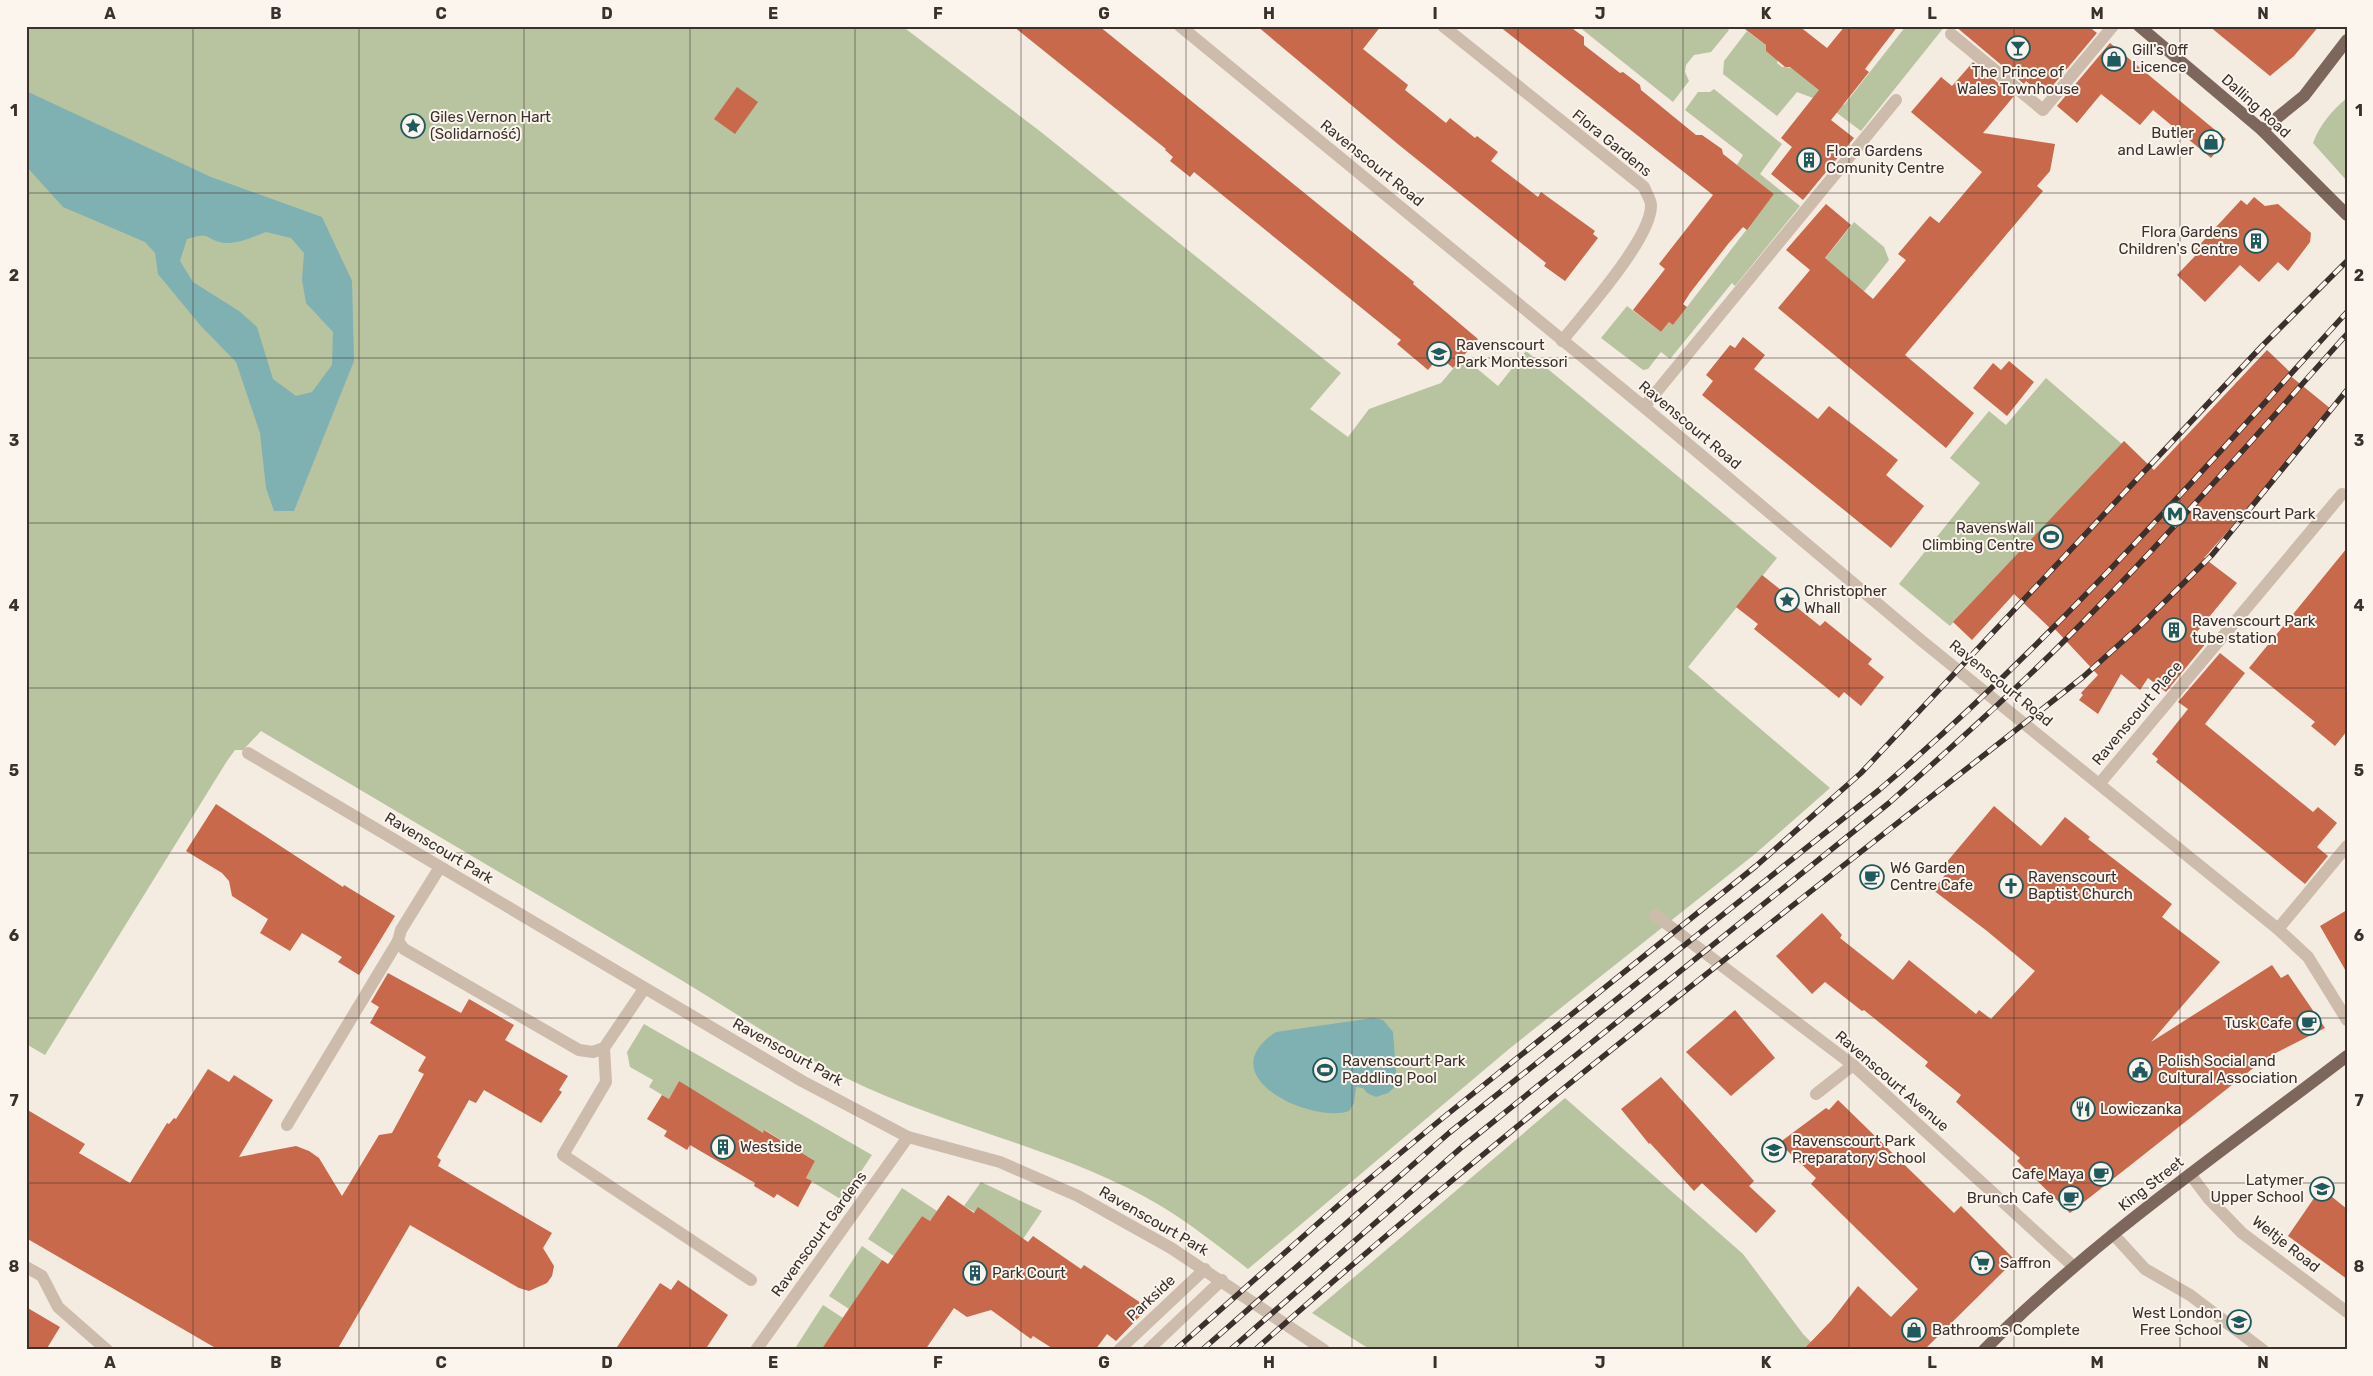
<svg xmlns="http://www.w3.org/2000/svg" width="2373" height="1376" font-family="Rubik,sans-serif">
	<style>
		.green { fill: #b8c4a0 }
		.water { fill: #7fb0b2; fill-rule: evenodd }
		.building { fill: #c8694b }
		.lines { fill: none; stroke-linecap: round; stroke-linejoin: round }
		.minor { stroke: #cdbbac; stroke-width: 12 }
		.major { stroke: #7d675c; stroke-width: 12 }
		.rail-casing { stroke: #3b302b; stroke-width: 5.5 }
		.rail { stroke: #fbf5ee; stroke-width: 4; stroke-dasharray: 11; stroke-linecap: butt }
		.grid { fill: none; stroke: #3b302b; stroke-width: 1; stroke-opacity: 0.55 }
		.labels { text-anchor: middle; stroke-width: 4; stroke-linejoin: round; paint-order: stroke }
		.poi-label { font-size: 15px; fill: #3b302b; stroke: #fbf5ee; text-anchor: start }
		.street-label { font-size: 15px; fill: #3b302b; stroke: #fbf5ee }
		.neatline { fill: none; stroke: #3b302b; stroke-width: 2 }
		.grid-label { font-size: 16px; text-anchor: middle; font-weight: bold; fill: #3b302b }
	</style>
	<rect width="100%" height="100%" fill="#f4ebe1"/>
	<!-- green -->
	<g class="green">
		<path d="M26 26H902L1041 132 1341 373 1310 409 1348 437 1369 409 1441 383 1463 357 1498 386 1526 351 1777 558 1688 667 1830 788 1755 854 1509 1049 1248 1269C1220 1247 1192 1225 1161 1206 1065 1149 947 1128 846 1078 782 1046 723 1004 661 968 528 889 394 810 261 731L243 750H235L227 761 45 1055 26 1044Z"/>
		<path d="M1578 26H1725L1729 30 1711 52 1694 55 1686 65 1685 72 1689 81 1673 102Z"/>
		<path d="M1906 26H1945L1861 131 1821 101 1797 92 1777 116 1723 74 1724 61 1747 31 1766 45V51L1779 56 1777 63 1782 67C1805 66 1827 92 1844 105Z"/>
		<path d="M1714 89 1782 144 1760 174 1800 206 1735 286 1732 283 1670 359 1661 352 1648 369 1643 370 1601 338 1627 306 1661 332 1669 322 1673 325 1774 194 1737 165 1743 155 1685 110 1698 92H1710Z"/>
		<path d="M2347 98V181L2313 143C2319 126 2332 110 2347 98Z"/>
		<path d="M1854 222 1884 247 1889 260 1850 309 1811 276Z"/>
		<path d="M2046 378 2122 444 1950 626 1899 584 1980 483 1950 458 1989 411 2006 425Z"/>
		<path d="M644 1024 872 1155 842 1200 806 1178 815 1161 765 1130 754 1147 679 1081 669 1099 649 1087 653 1080 630 1067 627 1052Z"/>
		<path d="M1565 1098 1743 1254 1803 1334 1819 1350H1371L1312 1313Z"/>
		<path d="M981 1182 1042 1211 1023 1239 964 1206Z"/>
		<path d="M902 1188 937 1211 930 1221 922 1216 894 1256 868 1239Z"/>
		<path d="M862 1246 882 1260 849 1309 829 1296Z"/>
		<path d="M823 1305 843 1318 821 1350H794Z"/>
	</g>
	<!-- water -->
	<g class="water">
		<path d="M26 91 211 177 322 217 352 281 354 361 294 511H274L266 488 260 433 236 362 200 325 158 274 155 253 145 242 63 207 26 166ZM266 232 291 238 304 253 302 280 306 303 333 332 332 365 312 392 296 396 273 379 257 327 239 311 193 282 180 261 187 239C212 231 205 240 224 243 237 244 254 237 266 232Z"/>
		<path d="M1373 1018 1383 1020 1393 1032 1397 1085 1388 1093 1376 1097 1367 1093 1363 1088 1356 1087 1354 1103 1349 1111C1311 1124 1208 1076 1276 1032Z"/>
	</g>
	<!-- building -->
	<g class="building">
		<path d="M1013 26H1099L1414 282 1413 284 1478 339 1453 368 1439 356 1428 370 1397 344 1401 340 1194 172 1190 177 1170 161 1173 157 1165 150 1166 149Z"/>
		<path d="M1257 26H1381L1363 49 1408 85 1405 90 1446 123 1450 118 1475 138 1477 136 1498 152 1491 161 1538 197 1541 192 1595 231 1593 234 1598 238 1565 281 1544 266 1546 263 1399 145Z"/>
		<path d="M1499 26H1569L1584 37V45L1620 73 1623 72 1640 85 1641 90 1696 135H1702L1722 149 1723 154 1774 194 1747 230 1743 227 1728 244 1690 293 1683 304 1687 307 1673 325 1669 322 1661 332 1633 310 1665 269 1659 264 1713 195Z"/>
		<path d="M1741 26H1799L1827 48 1845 26H1898L1865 69 1869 72 1831 120 1854 138 1803 200 1771 174 1792 147 1781 138 1819 90 1790 67H1785L1766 51V45Z"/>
		<path d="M1955 26H2088L2097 33 2044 96 2026 81 2024 84Z"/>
		<path d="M2209 26H2319L2294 56 2270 76Z"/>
		<path d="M2110 43 2226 139 2211 158 2153 110 2140 125 2101 94 2077 123 2057 106Z"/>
		<path d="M1973 62 2014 96 1983 133 2055 144 2050 171 2037 186 2043 191 1905 355 1974 413 1946 448 1778 308 1810 270 1786 250 1826 204 1851 225 1825 258 1873 299 1906 260 1898 254 1930 216 1939 223 1982 172 1911 112 1941 77 1952 86Z"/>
		<path d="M737 87 758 102 735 134 714 119Z"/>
		<path d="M2254 197 2265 206 2278 204 2311 233 2310 242 2288 271 2278 262 2259 282 2240 265 2205 302 2177 275 2195 256 2192 253 2241 200 2247 205Z"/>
		<path d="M1743 337 1765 355 1754 369 1818 419 1829 406 1898 460 1886 475 1924 506 1891 548 1702 395 1713 381 1706 375 1730 345 1735 348Z"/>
		<path d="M2267 350 2290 372 2288 374 2331 409 2259 496 2204 558 2237 583 2196 633 2207 642 2166 692 2148 678 2140 690 2121 674 2098 714 2079 700 2083 695 2081 693 2098 675 2053 627 2051 629 2014 594 1972 640 1953 622 2124 441 2154 470Z"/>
		<path d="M2009 361 2034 382 2007 416 1973 388 1993 363 2001 370Z"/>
		<path d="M2347 548V731L2335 746 2311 726 2315 722 2249 668Z"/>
		<path d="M1762 575 1786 594 1784 597 1820 626 1825 621 1872 659 1868 664 1884 677 1861 706 1844 692 1839 698 1754 629 1758 624 1736 607Z"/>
		<path d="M2220 653 2245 673 2205 724 2313 812 2318 807 2337 823 2317 847 2328 856 2305 884 2156 762 2158 759 2152 754 2188 709 2178 702Z"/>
		<path d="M216 804 343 887 344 885 395 916 359 975 338 962 342 957 302 933 290 951 260 933 268 919 232 896 229 881 222 873 186 851Z"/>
		<path d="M1994 806 2041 846 2065 817 2090 837 2088 839 2172 904 2162 917 2220 962 2151 1042 2272 965 2281 978 2288 974 2325 1028 2266 1058 2070 1213 2017 1161 2020 1158 1956 1102 1961 1095 1925 1066 1928 1062 1864 1010 1862 1011 1825 982 1812 994 1776 956 1822 913 1842 935 1840 938 1893 980 1909 960 1976 1014 1979 1010 1991 1019 2035 971 1987 931 1933 890 1945 875 1940 870Z"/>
		<path d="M2347 910V973L2320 926Z"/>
		<path d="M388 973 461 1013 469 999 514 1025 505 1040 568 1076 559 1090 562 1092 541 1123 484 1090 476 1103 469 1100 437 1157 441 1160 438 1166 552 1233 543 1248 554 1266 552 1276 547 1283 529 1291 519 1288 410 1225 337 1350H219L26 1238V1109L85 1144 79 1153 130 1183 167 1123 169 1124 174 1118 176 1119 208 1069 229 1082 234 1075 273 1100 239 1157 296 1146 309 1151 319 1158 342 1196 379 1135 392 1133 424 1074 418 1071 426 1057 370 1023 379 1007 371 1002Z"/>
		<path d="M1735 1010 1775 1058 1731 1096 1686 1052Z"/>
		<path d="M1661 1077 1754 1181 1749 1186 1776 1211 1756 1233 1702 1183 1694 1191 1650 1143 1649 1144 1621 1109Z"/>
		<path d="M679 1081 763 1133 764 1130 815 1161 806 1178 812 1181 798 1207 777 1194 774 1198 754 1186 755 1183 690 1145 687 1150 664 1136 667 1131 647 1119 662 1095 669 1099Z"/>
		<path d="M1838 1100 1954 1213 1961 1206 2015 1260 1924 1350H1803L1831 1321 1858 1286 1891 1317 1918 1289 1811 1184 1816 1178 1779 1143 1826 1108 1829 1110Z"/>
		<path d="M2321 1188 2347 1209V1279L2288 1236Z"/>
		<path d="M948 1195 974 1213 978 1207 1028 1242 1033 1236 1081 1269 1084 1265 1144 1305 1143 1307 1146 1310 1116 1341 1107 1334 1095 1350H1055L1033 1336 1031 1339 991 1310 967 1317 954 1308 925 1350H821L882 1260 888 1264 922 1216 930 1221Z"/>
		<path d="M678 1280 728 1315 705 1350H615L660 1283 671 1290Z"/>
		<path d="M26 1307 60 1327 46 1350H26Z"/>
	</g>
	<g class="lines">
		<!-- minor -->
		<g class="minor">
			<path d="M1180 26 1644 407 1922 641 2278 929 2308 957 2347 1020"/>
			<path d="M1443 26 1644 187C1646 193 1651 200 1651 205 1652 238 1584 313 1562 341"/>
			<path d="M1951 34 2043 110 2113 26"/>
			<path d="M1644 407 1896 100"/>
			<path d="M248 753 802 1081 908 1137 1000 1162 1078 1196 1171 1248 1324 1350"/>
			<path d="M2100 783 2342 494"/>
			<path d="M440 867 401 930 398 941 404 949 579 1050 593 1052 604 1048 644 989"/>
			<path d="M1655 915 1853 1065 2073 1266"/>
			<path d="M2278 929 2347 846"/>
			<path d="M604 1048 606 1082 563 1155 751 1280"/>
			<path d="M1816 1094 1853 1065"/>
			<path d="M287 1125 398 941"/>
			<path d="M2190 1174 2208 1198 2242 1233 2347 1312"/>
			<path d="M2113 1234 2145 1269 2190 1295 2263 1350"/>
			<path d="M26 1267 42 1276 58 1307 107 1350"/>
			<path d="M756 1350 908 1137"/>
			<path d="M1119 1350 1205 1269"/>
			<path d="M1148 1350 1222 1280"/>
		</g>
		<!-- major -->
		<g class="major">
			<path d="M2139 26 2262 130 2347 215"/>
			<path d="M2262 130 2304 96 2347 40"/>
			<path d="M1984 1350C2094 1239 2223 1151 2347 1056"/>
		</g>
		<!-- rail casing -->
		<g class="rail-casing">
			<g id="rail">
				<path d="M1175 1350 1350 1195 1439 1121 1756 866 1861 773 2262 346 2347 261"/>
				<path d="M1202 1350 1449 1133 1879 790C2049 645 2197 477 2347 312"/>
				<path d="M1230 1350 1462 1147 1889 803C1943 755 1998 706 2050 655 2154 553 2250 442 2347 334"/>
				<path d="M1255 1350C1521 1113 1804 898 2083 677L2142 624 2212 555 2347 390"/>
			</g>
		</g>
		<!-- rail -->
		<use href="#rail" class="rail"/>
	</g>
	<!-- grid -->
	<path class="grid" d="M193 26V1350M359 26V1350M524 26V1350M690 26V1350M855 26V1350M1021 26V1350M1186 26V1350M1352 26V1350M1518 26V1350M1683 26V1350M1849 26V1350M2014 26V1350M2180 26V1350M26 193H2347M26 358H2347M26 523H2347M26 688H2347M26 853H2347M26 1018H2347M26 1183H2347"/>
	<!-- icons -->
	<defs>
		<g id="bar-ring" transform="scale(1.25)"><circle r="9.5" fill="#fbf5ee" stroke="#1f5a5e" stroke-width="1.5"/><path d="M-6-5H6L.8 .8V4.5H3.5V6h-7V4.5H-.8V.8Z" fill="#1f5a5e"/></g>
		<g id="shop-ring" transform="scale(1.25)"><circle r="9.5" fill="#fbf5ee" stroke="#1f5a5e" stroke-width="1.5"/><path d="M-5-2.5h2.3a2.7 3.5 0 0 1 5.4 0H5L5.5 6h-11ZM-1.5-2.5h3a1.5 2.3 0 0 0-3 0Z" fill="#1f5a5e"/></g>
		<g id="sight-ring" transform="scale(1.25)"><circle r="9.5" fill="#fbf5ee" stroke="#1f5a5e" stroke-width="1.5"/><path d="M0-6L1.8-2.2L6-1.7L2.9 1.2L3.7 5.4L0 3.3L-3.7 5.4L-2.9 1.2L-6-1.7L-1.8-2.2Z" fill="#1f5a5e"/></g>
		<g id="building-ring" transform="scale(1.25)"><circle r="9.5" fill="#fbf5ee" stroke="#1f5a5e" stroke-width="1.5"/><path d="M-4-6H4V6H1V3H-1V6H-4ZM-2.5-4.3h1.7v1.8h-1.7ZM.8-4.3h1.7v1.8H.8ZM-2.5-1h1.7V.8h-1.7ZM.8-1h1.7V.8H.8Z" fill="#1f5a5e"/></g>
		<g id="school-ring" transform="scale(1.25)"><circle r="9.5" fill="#fbf5ee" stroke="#1f5a5e" stroke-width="1.5"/><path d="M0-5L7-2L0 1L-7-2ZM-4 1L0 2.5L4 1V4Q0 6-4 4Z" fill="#1f5a5e"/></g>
		<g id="metro-ring" transform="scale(1.25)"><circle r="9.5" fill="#fbf5ee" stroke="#1f5a5e" stroke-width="1.5"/><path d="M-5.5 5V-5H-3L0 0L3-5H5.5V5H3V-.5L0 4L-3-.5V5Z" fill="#1f5a5e"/></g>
		<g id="stadium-ring" transform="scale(1.25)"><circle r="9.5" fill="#fbf5ee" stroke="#1f5a5e" stroke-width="1.5"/><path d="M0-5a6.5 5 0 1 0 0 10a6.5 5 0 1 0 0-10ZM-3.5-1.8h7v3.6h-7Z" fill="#1f5a5e"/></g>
		<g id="cafe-ring" transform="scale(1.25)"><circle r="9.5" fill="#fbf5ee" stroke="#1f5a5e" stroke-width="1.5"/><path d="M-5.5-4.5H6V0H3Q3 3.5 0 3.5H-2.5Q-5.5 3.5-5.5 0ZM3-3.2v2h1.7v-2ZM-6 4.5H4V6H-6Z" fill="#1f5a5e"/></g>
		<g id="church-ring" transform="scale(1.25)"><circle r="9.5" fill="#fbf5ee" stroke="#1f5a5e" stroke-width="1.5"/><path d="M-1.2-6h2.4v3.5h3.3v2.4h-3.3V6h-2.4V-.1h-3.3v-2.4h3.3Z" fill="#1f5a5e"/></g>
		<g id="civic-ring" transform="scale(1.25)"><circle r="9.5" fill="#fbf5ee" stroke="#1f5a5e" stroke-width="1.5"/><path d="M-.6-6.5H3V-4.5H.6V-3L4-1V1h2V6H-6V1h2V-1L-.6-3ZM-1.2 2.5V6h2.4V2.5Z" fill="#1f5a5e"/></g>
		<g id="restaurant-ring" transform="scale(1.25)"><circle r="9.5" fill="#fbf5ee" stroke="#1f5a5e" stroke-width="1.5"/><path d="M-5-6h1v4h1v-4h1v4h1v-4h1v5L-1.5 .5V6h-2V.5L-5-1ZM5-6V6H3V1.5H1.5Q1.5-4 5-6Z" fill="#1f5a5e"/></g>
		<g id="supermarket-ring" transform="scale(1.25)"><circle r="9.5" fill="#fbf5ee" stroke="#1f5a5e" stroke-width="1.5"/><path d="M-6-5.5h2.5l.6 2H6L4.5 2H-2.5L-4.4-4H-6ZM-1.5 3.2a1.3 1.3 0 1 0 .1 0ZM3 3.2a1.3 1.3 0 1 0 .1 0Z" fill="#1f5a5e"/></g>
	</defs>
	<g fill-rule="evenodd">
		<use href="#bar-ring" x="2018" y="48"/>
		<use href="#shop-ring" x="2114" y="59"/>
		<use href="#sight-ring" x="413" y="126"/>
		<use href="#shop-ring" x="2211" y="142"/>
		<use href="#building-ring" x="1809" y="160"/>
		<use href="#building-ring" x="2256" y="241"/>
		<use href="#school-ring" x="1439" y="354"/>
		<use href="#metro-ring" x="2175" y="514"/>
		<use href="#stadium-ring" x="2051" y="537"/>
		<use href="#sight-ring" x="1787" y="600"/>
		<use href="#building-ring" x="2174" y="630"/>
		<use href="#cafe-ring" x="1872" y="877"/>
		<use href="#church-ring" x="2011" y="886"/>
		<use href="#cafe-ring" x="2309" y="1023"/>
		<use href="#stadium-ring" x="1325" y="1070"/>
		<use href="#civic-ring" x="2140" y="1070"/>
		<use href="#restaurant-ring" x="2083" y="1109"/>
		<use href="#building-ring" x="723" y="1147"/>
		<use href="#school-ring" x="1774" y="1150"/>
		<use href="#cafe-ring" x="2101" y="1174"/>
		<use href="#school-ring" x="2322" y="1189"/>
		<use href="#cafe-ring" x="2071" y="1198"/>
		<use href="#supermarket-ring" x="1982" y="1263"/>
		<use href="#building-ring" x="975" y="1273"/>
		<use href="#school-ring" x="2239" y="1322"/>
		<use href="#shop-ring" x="1914" y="1330"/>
	</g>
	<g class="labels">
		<!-- poi labels -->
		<g class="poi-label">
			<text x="2132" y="55">Gill's Off<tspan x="2132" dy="17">Licence</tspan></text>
			<text x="2018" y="77" text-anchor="middle">The Prince of<tspan x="2018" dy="17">Wales Townhouse</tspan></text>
			<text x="430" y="122">Giles Vernon Hart<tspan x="430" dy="17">(Solidarność)</tspan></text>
			<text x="2194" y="138" text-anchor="end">Butler<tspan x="2194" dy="17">and Lawler</tspan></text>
			<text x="1826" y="156">Flora Gardens<tspan x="1826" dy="17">Comunity Centre</tspan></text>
			<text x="2238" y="237" text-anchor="end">Flora Gardens<tspan x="2238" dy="17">Children's Centre</tspan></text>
			<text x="1456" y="350">Ravenscourt<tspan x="1456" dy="17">Park Montessori</tspan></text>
			<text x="2192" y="519">Ravenscourt Park</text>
			<text x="2034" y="533" text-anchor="end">RavensWall<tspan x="2034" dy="17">Climbing Centre</tspan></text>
			<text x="1804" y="596">Christopher<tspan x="1804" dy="17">Whall</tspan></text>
			<text x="2192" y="626">Ravenscourt Park<tspan x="2192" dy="17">tube station</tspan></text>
			<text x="1890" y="873">W6 Garden<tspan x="1890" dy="17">Centre Cafe</tspan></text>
			<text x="2028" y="882">Ravenscourt<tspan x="2028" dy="17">Baptist Church</tspan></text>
			<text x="2292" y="1028" text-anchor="end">Tusk Cafe</text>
			<text x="1342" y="1066">Ravenscourt Park<tspan x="1342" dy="17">Paddling Pool</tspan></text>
			<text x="2158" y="1066">Polish Social and<tspan x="2158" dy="17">Cultural Association</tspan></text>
			<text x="2100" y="1114">Lowiczanka</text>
			<text x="1792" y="1146">Ravenscourt Park<tspan x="1792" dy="17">Preparatory School</tspan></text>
			<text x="740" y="1152">Westside</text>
			<text x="2084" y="1179" text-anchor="end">Cafe Maya</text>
			<text x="2304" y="1185" text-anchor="end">Latymer<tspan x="2304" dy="17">Upper School</tspan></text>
			<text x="2054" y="1203" text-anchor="end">Brunch Cafe</text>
			<text x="2000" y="1268">Saffron</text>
			<text x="992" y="1278">Park Court</text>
			<text x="2222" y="1318" text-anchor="end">West London<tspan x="2222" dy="17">Free School</tspan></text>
			<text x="1932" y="1335">Bathrooms Complete</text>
		</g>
		<!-- street labels -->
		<g class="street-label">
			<text transform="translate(2256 106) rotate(42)" y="5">Dalling Road</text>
			<text transform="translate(1612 143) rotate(39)" y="5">Flora Gardens</text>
			<text transform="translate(1372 163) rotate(39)" y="5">Ravenscourt Road</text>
			<text transform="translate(1690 425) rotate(40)" y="5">Ravenscourt Road</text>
			<text transform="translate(2001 683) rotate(39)" y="5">Ravenscourt Road</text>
			<text transform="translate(2137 713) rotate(-50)" y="5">Ravenscourt Place</text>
			<text transform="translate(439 848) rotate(31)" y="5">Ravenscourt Park</text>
			<text transform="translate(788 1052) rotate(29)" y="5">Ravenscourt Park</text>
			<text transform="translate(1892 1081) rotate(41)" y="5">Ravenscourt Avenue</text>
			<text transform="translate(2151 1184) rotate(-38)" y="5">King Street</text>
			<text transform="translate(1154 1221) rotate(30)" y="5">Ravenscourt Park</text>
			<text transform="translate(819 1234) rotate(-54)" y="5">Ravenscourt Gardens</text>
			<text transform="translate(2286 1244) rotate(38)" y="5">Weltje Road</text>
			<text transform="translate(1151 1298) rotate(-43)" y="5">Parkside</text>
		</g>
	</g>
	<!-- border -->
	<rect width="2373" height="1376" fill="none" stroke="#fbf5ee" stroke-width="55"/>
	<rect x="28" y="28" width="2318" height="1320" class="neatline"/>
	<g class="grid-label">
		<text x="110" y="19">A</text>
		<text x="276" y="19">B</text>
		<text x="441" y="19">C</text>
		<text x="607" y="19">D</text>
		<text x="773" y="19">E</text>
		<text x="938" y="19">F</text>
		<text x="1104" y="19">G</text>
		<text x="1269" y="19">H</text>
		<text x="1435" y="19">I</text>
		<text x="1600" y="19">J</text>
		<text x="1766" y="19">K</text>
		<text x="1932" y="19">L</text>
		<text x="2097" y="19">M</text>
		<text x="2263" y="19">N</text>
		<text x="14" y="116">1</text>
		<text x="2359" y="116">1</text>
		<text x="14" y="281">2</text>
		<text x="2359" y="281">2</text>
		<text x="14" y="446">3</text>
		<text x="2359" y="446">3</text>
		<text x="14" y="611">4</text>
		<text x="2359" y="611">4</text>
		<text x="14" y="776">5</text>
		<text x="2359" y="776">5</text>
		<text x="14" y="941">6</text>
		<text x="2359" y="941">6</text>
		<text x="14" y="1106">7</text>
		<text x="2359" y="1106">7</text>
		<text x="14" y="1272">8</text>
		<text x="2359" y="1272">8</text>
		<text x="110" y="1368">A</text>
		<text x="276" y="1368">B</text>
		<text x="441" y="1368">C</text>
		<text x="607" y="1368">D</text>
		<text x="773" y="1368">E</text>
		<text x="938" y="1368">F</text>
		<text x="1104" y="1368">G</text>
		<text x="1269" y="1368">H</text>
		<text x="1435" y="1368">I</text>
		<text x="1600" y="1368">J</text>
		<text x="1766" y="1368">K</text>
		<text x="1932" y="1368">L</text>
		<text x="2097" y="1368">M</text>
		<text x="2263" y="1368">N</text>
	</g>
</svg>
